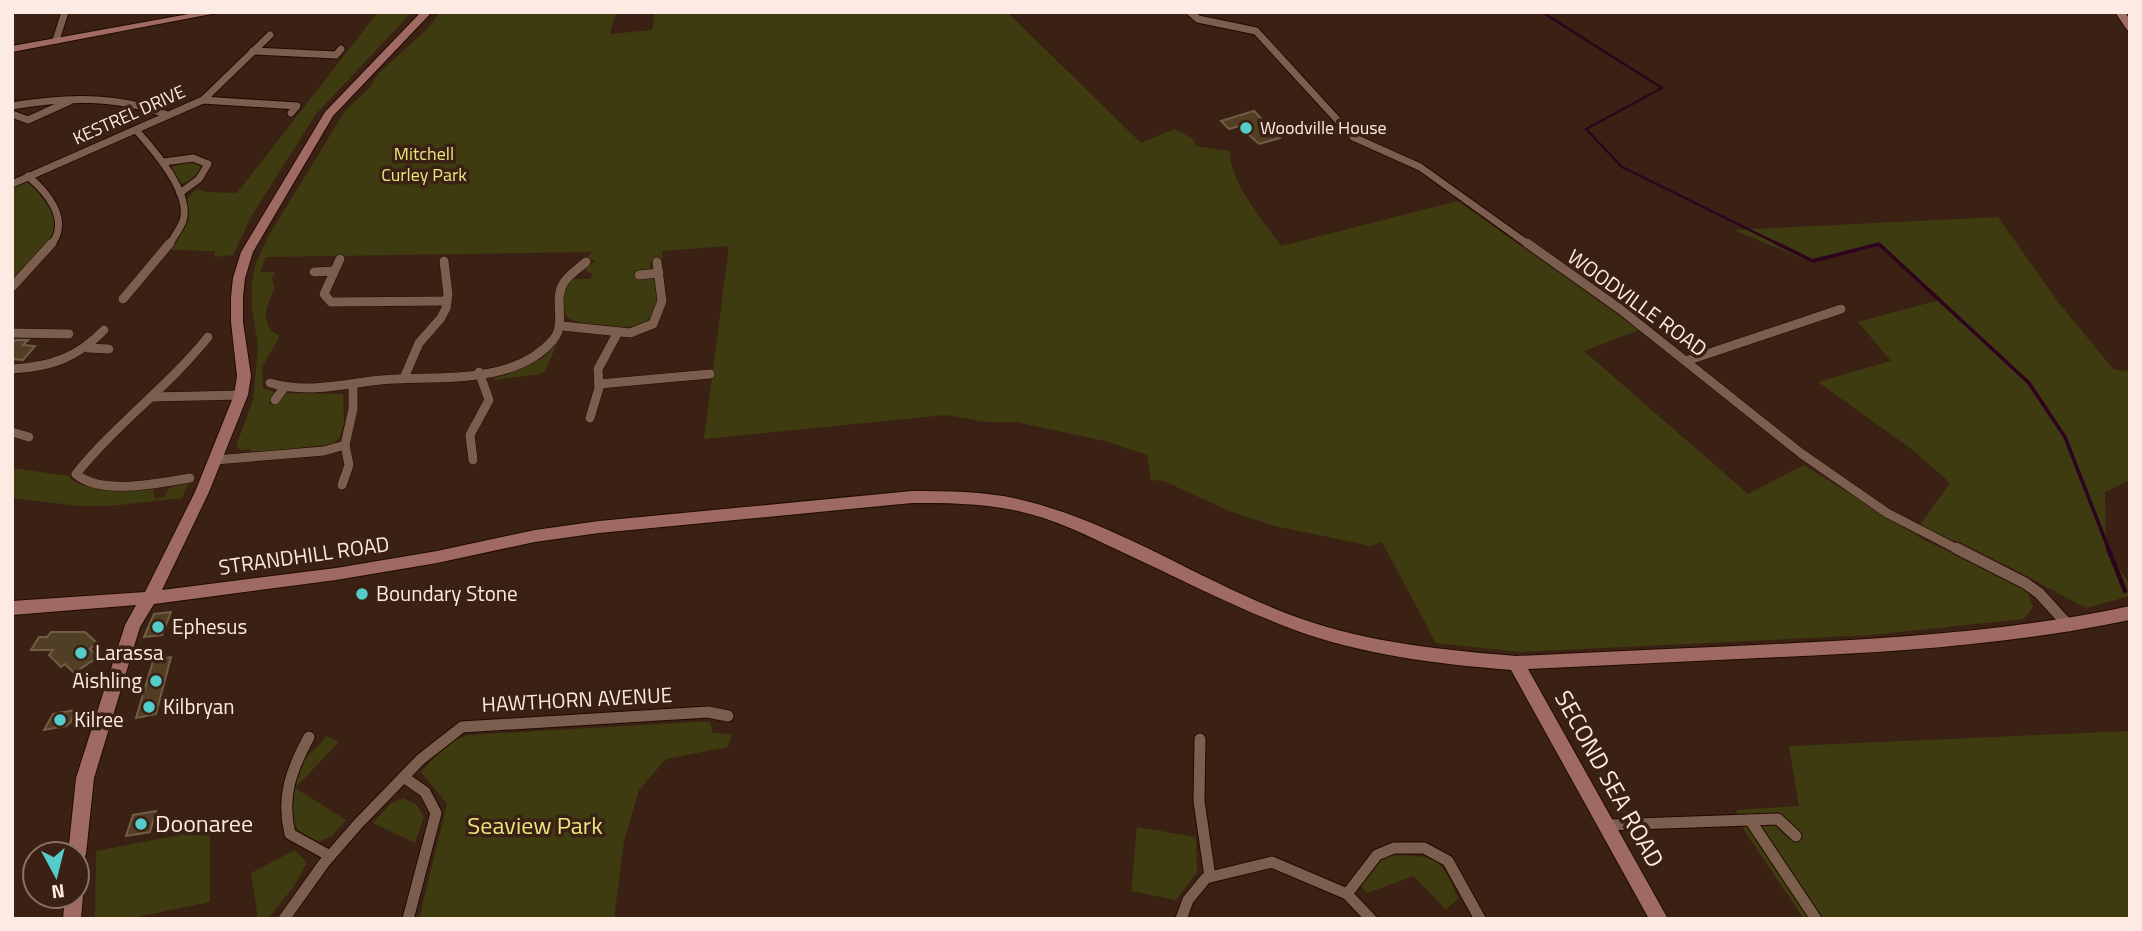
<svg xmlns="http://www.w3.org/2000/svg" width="2142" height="931" font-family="'Titillium Web',sans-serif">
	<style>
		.green { fill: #3e3b10 }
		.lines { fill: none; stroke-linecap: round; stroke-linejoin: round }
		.stream-far2 { stroke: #2d031d; stroke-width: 2.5 }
		.stream-far1 { stroke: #2d031d; stroke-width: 3.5 }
		.stream { stroke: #2d031d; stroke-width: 4.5 }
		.building { fill: #513f25; stroke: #705d43; stroke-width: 2 }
		.street-far2-casing { stroke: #210a01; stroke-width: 9 }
		.street-far1-casing { stroke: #210a01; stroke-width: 10 }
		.street-casing { stroke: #210a01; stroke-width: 13 }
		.secondary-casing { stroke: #210a01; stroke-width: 2 }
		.street-far2 { stroke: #7c5e4f; stroke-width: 7 }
		.street-far1 { stroke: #7c5e4f; stroke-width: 9 }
		.street { stroke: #7c5e4f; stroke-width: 11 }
		.secondary { fill: #9f6a62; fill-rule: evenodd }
		.poi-dot { fill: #53cdca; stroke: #3b2114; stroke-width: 2.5 }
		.labels { text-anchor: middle; stroke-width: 7; stroke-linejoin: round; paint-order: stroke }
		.far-street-label { font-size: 18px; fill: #fdeae2; stroke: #3b2114 }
		.far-poi-label { font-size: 18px; fill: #fdeae2; stroke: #3b2114; text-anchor: start }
		.far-park-label { font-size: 18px; fill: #ece57d; stroke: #3b2114 }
		.street-label { font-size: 21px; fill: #fdeae2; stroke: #3b2114 }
		.poi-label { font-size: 21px; fill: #fdeae2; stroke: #3b2114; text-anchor: start }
		.near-street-label { font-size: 24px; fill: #fdeae2; stroke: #3b2114 }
		.near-poi-label { font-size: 24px; fill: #fdeae2; stroke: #3b2114; text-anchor: start }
		.near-park-label { font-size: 24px; fill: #ece57d; stroke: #3b2114 }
	</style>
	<rect width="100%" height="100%" fill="#3b2114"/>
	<!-- green -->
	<g class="green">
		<path d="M378 12H412L316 114 251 217 233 255 214 257 215 251 168 250 189 218 186 200 196 189 207 192 237 193Z"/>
		<path d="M440 12H616L610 34 652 30 655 12H1007L1141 143 1174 129 1193 139 1196 146 1230 151C1228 180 1264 222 1281 246L1458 201 1639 330 1584 351 1748 494 1804 465 1924 540 2017 583 2028 593 2033 607 2024 619 1871 635 1519 652 1436 643 1382 542 1371 546 1275 526 1229 511 1164 481 1151 480 1147 455 1105 441 1016 422H986L946 415 704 439 729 246 662 251 663 258 650 262 651 278 655 279C665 325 637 331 600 325 587 324 572 323 564 314L562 295 570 279H590L593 274 586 271 587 267 596 261 586 258 592 252 266 257 260 272H275L272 279 275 288C268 304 261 315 271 331L279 335 278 340 262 367 263 388 274 392 269 404H275L287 393 343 394 344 423 339 438 333 444 251 453V449L240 450 236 446 253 400 258 347 252 308V285L255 265 269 235 345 111 369 88 378 74 428 28Z"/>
		<path d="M180 162H198L202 165V170L192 181 180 184 171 168Z"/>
		<path d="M24 182H29C42 198 56 211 56 232L12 282V187Z"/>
		<path d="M1998 217 2059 303 2113 369 2130 372V480L2105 492 2106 552 2130 584V596L2086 608 2009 567 1920 525 1950 483 1914 451 1818 382 1891 361 1858 322 1939 300 1879 244 1806 260 1734 230Z"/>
		<path d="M558 342 545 371 541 374 494 380 497 375 543 358Z"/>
		<path d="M12 468 68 476C84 495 130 488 153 489L154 498 164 497 169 488 189 483 182 498 110 506H79L12 498Z"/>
		<path d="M694 722H710L713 733 732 734 728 747 666 759 639 790 624 841 614 919H419L447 804 421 772 448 743 467 735Z"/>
		<path d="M2130 731V919H1804L1744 830 1736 810 1799 806 1789 746Z"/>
		<path d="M326 736 339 742 295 788 346 820 332 836 319 842C311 838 301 834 296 827 284 808 290 776 304 760 312 750 319 747 326 736Z"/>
		<path d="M1610 772 1626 813 1617 812 1597 773Z"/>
		<path d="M403 798 416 804 424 817 415 843 373 823 390 804Z"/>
		<path d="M1137 827 1196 837 1197 872 1176 900 1131 891Z"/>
		<path d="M210 829V902L127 919H95L96 851Z"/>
		<path d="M295 850 307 863 294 886 268 919H258L251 873Z"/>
		<path d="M1388 855C1435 856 1440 854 1458 898L1446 910 1414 876 1367 893 1359 885 1376 863Z"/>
	</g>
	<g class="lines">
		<!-- stream-far2 -->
		<g class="stream-far2">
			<path d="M1542 12 1662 88 1586 129 1622 167 1780 245"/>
			<path d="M1877 245H1880"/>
		</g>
		<!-- stream-far1 -->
		<path class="stream-far1" d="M1776 243 1813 261 1879 244 2029 383 2065 437 2109 550"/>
		<!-- stream -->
		<path class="stream" d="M2108 548 2125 591"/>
	</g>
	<!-- building -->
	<g class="building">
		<path d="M1254 111 1280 138 1259 144 1239 126 1229 129 1221 121Z"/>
		<path d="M16 340H28L23 345 35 346 23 360 12 359V344Z"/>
		<path d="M171 612 162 635 144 637 154 614Z"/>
		<path d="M51 632H85L97 643 90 649 98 657 74 673 65 664 61 667 49 655 53 650H31L39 637H47Z"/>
		<path d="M171 657 156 714 136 718 153 661Z"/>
		<path d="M75 710 71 722 66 726 44 730 53 714Z"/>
		<path d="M156 811 150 832 126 836 133 815Z"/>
	</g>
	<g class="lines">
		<!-- street-far2 casing -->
		<g class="street-far2-casing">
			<g id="street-far2">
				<path d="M1190 12 1198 19 1256 31 1353 137 1420 167 1529 245"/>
				<path d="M56 40 65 12"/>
				<path d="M253 51 336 55 341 49"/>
				<path d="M203 100 270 35"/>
				<path d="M12 106C64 97 117 95 167 115"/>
				<path d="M12 114 28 120 70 101"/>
				<path d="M136 130C153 149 192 193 183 221 180 229 173 238 169 245"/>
				<path d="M164 162 193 158 208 164 199 179 180 193"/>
				<path d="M28 176C47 192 71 220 51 245"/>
				<path d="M12 184 203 100 297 106 291 113"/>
			</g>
		</g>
		<!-- street-far1 casing -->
		<g class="street-far1-casing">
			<g id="street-far1">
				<path d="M1527 243 1620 309 1802 454 1887 513 1959 550"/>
				<path d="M340 259 324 294 331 302 447 301"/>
				<path d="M314 272 334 271"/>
				<path d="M639 275 659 273"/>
				<path d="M12 287 52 243"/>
				<path d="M123 299 170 243"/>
				<path d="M562 326 630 333 653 324 662 301 657 262"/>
				<path d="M12 333 69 334"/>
				<path d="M88 348 109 349"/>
				<path d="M1686 361 1841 309"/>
				<path d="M12 369C50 367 77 358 104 330"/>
				<path d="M404 378 419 343 441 318 446 308 448 294 444 261"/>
				<path d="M270 383C308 394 342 384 381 380 435 375 513 387 553 340 567 323 553 302 563 284 568 275 578 269 586 262"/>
				<path d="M599 384 710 374"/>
				<path d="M153 397 241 395"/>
				<path d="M275 400 284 388"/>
				<path d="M590 418 599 388 598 369 618 332"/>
				<path d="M12 432 29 437"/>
				<path d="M215 460 324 451 345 445"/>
				<path d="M473 460 470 435 489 400 479 372"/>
				<path d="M190 478C159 483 101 496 76 474 116 424 168 387 208 337"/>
				<path d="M342 485 349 465 345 445 353 409V386"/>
			</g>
		</g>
		<!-- street casing -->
		<g class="street-casing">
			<g id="street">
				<path d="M1956 548 2025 583 2039 593 2069 626"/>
				<path d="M309 737C291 770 281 797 290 834L330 856"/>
				<path d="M1200 739 1199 801 1210 877 1272 862 1347 894 1371 919"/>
				<path d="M405 778 425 792 436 813 408 919"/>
				<path d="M1750 820 1816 919"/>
				<path d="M1607 825 1778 819 1796 836"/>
				<path d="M1347 894 1377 855 1394 848H1424L1448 861 1480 919"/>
				<path d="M284 919 324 863 358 824 421 759 462 727 708 712 728 716"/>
				<path d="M1181 919 1188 900 1206 878 1210 877"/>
			</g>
		</g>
		<!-- secondary casing -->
		<g class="secondary-casing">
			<g id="secondary">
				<path d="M200 12H222L12 52V46Z"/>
				<path d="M421 12H432L333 116 253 252 245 278 243 297V322L251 376 248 395 209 492 162 590 336 568 437 551 535 530 599 521 912 491C947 491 983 491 1018 499 1118 522 1205 585 1302 619 1370 643 1444 650 1516 656 1603 652 1689 648 1776 644 1895 638 2013 631 2130 606V620C2015 644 1899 652 1782 657 1698 661 1613 665 1528 669L1668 919H1649L1511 670C1437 664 1362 655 1292 629 1234 607 1178 578 1122 552 1088 536 1055 519 1018 511 983 503 947 503 912 503L599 533 535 542 437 563 336 580 154 604 140 627 94 778 86 854 83 860 77 863V854H68L76 778 125 625 136 605 12 615V601L145 592 195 492 234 395 237 376 231 322V297L233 278 241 252 325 112Z"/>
				<path d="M2115 12H2125L2130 20V31L2127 30Z"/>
				<path d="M77 888 80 890 83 896 81 919H63L65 896H77Z"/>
			</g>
		</g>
		<!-- street-far2 -->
		<use href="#street-far2" class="street-far2"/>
		<!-- street-far1 -->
		<use href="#street-far1" class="street-far1"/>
		<!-- street -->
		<use href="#street" class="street"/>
		<!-- secondary -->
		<use href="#secondary" class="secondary"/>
	</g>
	<!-- markers -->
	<g class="poi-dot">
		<circle cx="1246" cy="128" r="7"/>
		<circle cx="362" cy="594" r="7"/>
		<circle cx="158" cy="627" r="7"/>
		<circle cx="81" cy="653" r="7"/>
		<circle cx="156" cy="681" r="7"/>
		<circle cx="149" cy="707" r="7"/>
		<circle cx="60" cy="720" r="7"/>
		<circle cx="141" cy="824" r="7"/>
	</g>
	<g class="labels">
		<!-- far-street labels -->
		<g class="far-street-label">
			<text transform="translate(129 115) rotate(-24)" y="6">KESTREL DRIVE</text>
		</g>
		<!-- far-poi labels -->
		<g class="far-poi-label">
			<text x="1260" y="134">Woodville House</text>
		</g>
		<!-- far-park labels -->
		<g class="far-park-label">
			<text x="424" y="160">Mitchell<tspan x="424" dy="21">Curley Park</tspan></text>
		</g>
		<!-- street labels -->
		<g class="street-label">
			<text transform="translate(1637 303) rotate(36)" y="7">WOODVILLE ROAD</text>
			<text transform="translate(304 556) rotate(-8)" y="7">STRANDHILL ROAD</text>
			<text transform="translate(577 700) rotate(-3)" y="7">HAWTHORN AVENUE</text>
		</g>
		<!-- poi labels -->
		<g class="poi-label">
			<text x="376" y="601">Boundary Stone</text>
			<text x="172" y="634">Ephesus</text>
			<text x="95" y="660">Larassa</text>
			<text x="142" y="688" text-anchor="end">Aishling</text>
			<text x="163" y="714">Kilbryan</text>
			<text x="74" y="727">Kilree</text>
		</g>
		<!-- near-street labels -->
		<g class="near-street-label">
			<text transform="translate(1609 779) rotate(61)" y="8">SECOND SEA ROAD</text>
		</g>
		<!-- near-poi labels -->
		<g class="near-poi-label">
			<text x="155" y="832">Doonaree</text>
		</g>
		<!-- near-park labels -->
		<g class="near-park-label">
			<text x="535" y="834">Seaview Park</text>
		</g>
	</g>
	<!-- border -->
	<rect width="2142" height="931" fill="none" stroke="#fdeae2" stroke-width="28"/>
	<!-- north arrow -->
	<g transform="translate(56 875) rotate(173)"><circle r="33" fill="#3b2114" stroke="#897166" stroke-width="2"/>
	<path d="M0-5L12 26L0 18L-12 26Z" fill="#53cdca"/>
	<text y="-10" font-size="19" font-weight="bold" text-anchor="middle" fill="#fdeae2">N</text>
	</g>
</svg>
